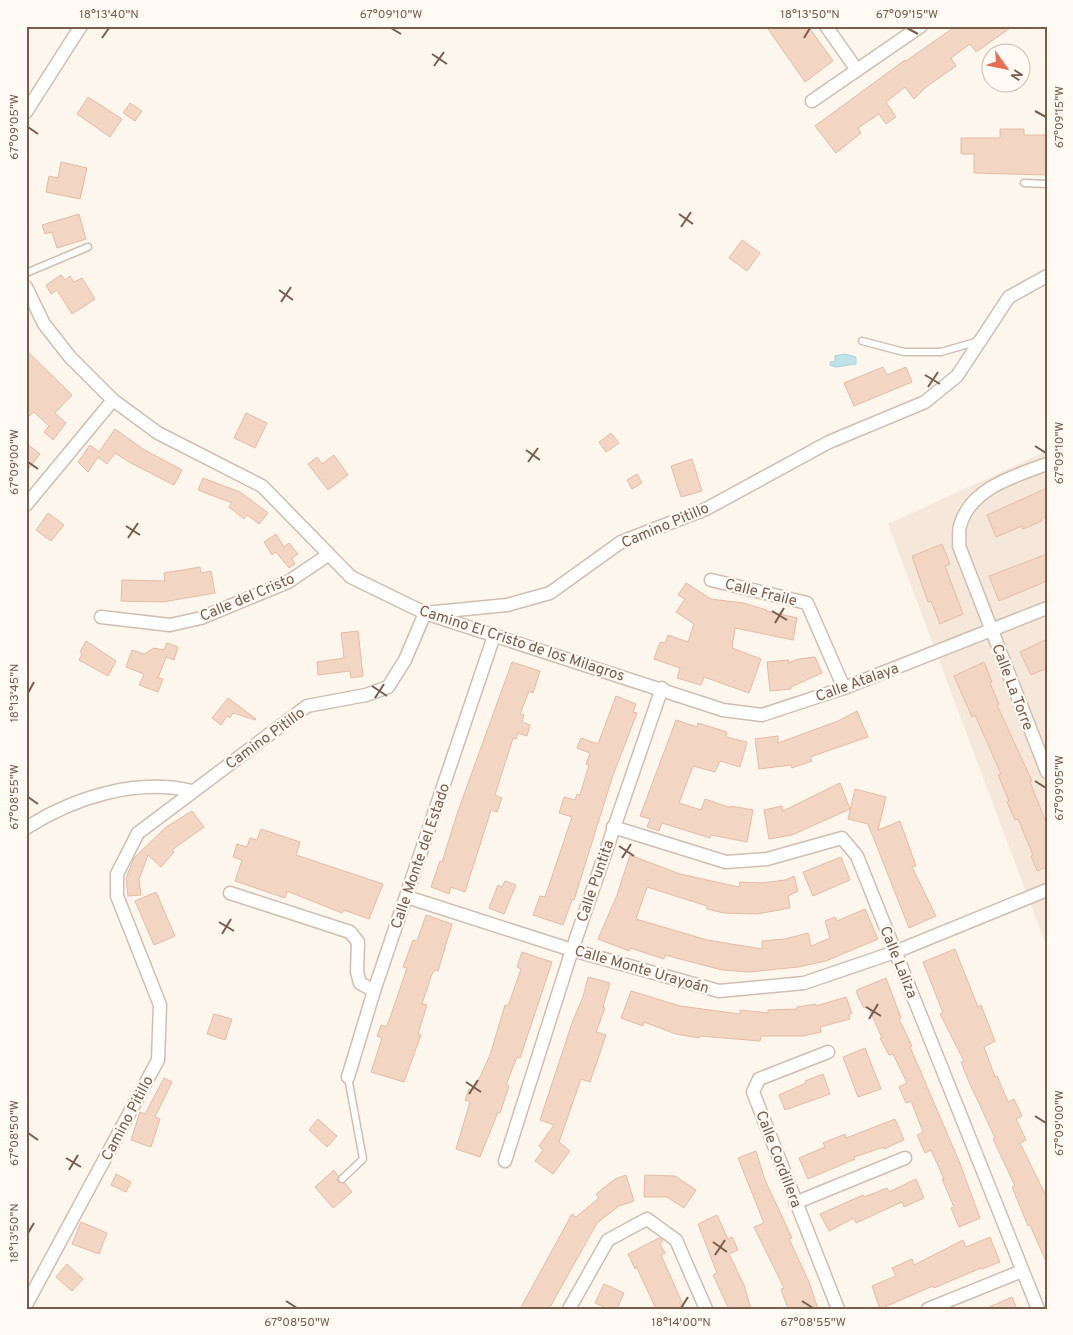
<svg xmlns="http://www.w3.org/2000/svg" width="1073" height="1335" font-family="Overpass,sans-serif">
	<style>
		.residential { fill: #f5e8da }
		.water { fill: #bfe3e8; stroke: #a5d3da }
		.building { fill: #f3d5c3; stroke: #e6bba3 }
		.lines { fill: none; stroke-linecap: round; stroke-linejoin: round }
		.service-casing { stroke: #d1beb0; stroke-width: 9 }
		.minor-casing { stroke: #d1beb0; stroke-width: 15 }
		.service { stroke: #fff; stroke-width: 6 }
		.minor { stroke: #fff; stroke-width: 12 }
		.ticks { fill: none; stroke: #7a5c4d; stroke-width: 2 }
		.labels { text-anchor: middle; stroke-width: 4.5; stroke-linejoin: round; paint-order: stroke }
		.street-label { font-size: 15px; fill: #7a5c4d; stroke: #fffaf3 }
		.neatline { fill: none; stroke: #7a5c4d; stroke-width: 2 }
		.ticks-label { font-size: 12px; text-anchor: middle; fill: #7a5c4d }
	</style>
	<rect width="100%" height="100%" fill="#fdf6ec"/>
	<!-- residential -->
	<path class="residential" d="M1047 451V948L888 524Z"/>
	<!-- water -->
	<path class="water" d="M845 354 856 357V364L836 367 830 365V362H835V356Z"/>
	<!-- building -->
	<g class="building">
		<path d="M766 26H808L833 61 805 82Z"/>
		<path d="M956 26H1013L976 52 970 44 951 58 956 66 926 87 914 99 905 87 886 102 896 117 886 124 879 114 858 128 861 133 836 153 815 126 905 60 906 61Z"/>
		<path d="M88 97 122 119 110 137 77 114Z"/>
		<path d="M130 103 142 111 135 121 123 113Z"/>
		<path d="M1000 129H1024V135H1047V175L974 173V154H961V138H1000Z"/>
		<path d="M61 162 87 168 80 199 46 192 49 176 58 178Z"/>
		<path d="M79 214 86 239 57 248 52 232 45 234 42 225Z"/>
		<path d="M742 240 760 253 747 271 729 258Z"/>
		<path d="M61 275 65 280 70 276 74 282 82 278 95 299 72 314 57 290 51 294 46 285Z"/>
		<path d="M26 350 72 395 55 413 66 423 53 440 44 432 49 426 34 412 26 419Z"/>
		<path d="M883 367 887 375 906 367 912 382 854 406 844 383Z"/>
		<path d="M246 413 267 423 255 448 234 438Z"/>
		<path d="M115 429 143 449 182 470 174 485 129 462 115 453 107 464 98 457 88 472 78 462 90 445 99 452Z"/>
		<path d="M611 433 619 443 606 452 599 442Z"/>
		<path d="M26 443 40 454 26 472Z"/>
		<path d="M334 455 348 475 328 490 308 464 317 457 322 464Z"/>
		<path d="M692 459 702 491 681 497 671 466Z"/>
		<path d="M637 474 642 483 632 489 627 480Z"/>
		<path d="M203 478 240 492 268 513 259 524 247 515 244 519 229 507 232 503 198 490Z"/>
		<path d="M1047 488V516L1041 519 1042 521 1023 529 1022 526 996 537 987 515Z"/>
		<path d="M48 513 64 525 51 541 36 530Z"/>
		<path d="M276 534 284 547 289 543 298 554 292 558 295 564 289 568 276 552 272 555 264 542Z"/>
		<path d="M942 544 950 564 945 566 963 614 940 624 931 601 928 602 912 556Z"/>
		<path d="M1047 554V581L999 601 989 576Z"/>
		<path d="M200 567 201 573 211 571 215 593 163 602 121 601 122 580 165 581 164 573Z"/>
		<path d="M686 583 711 599 743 603 767 610 766 611 797 618 793 640 735 628 732 648 761 659 749 693 704 677 701 685 677 678 680 668 654 659 660 642 665 643 668 635 688 642 694 624 676 612 685 599 678 595Z"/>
		<path d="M358 631 363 676 351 678 350 671 318 675 317 662 344 658 341 633Z"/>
		<path d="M1047 639V668L1031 675 1020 652Z"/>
		<path d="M86 641 116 661 108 676 79 660 82 654 80 652Z"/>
		<path d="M167 643 178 647 174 660 166 657 158 678 163 679 158 692 139 685 144 674 126 667 132 650 144 654 154 648 164 650Z"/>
		<path d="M815 657 822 673 791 687V689L770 691 767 662 789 660 788 663 798 659Z"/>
		<path d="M512 662 540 671 533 693 529 691 520 714 524 715 522 722 530 725 527 736 518 733 516 739 513 738 495 795 502 798 497 812 491 810 465 892 451 887 449 894 431 887 440 861 442 862 458 811Z"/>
		<path d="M984 662 992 682 990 683 999 704 997 705 1032 781 1030 782 1047 825V867L1037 871 1031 856 1033 855 1018 819 1015 820 1007 802 1009 801 998 775 1001 774 975 715 972 717 954 676Z"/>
		<path d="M616 696 636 704 633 712 637 713 612 778 574 900H572L563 925 533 915 540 896 545 897 572 817 559 813 564 797 575 800 577 794 580 795 589 765 586 764 590 753 577 748 581 738 598 744Z"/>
		<path d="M228 698 256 719 255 720 233 713 230 718 227 716 221 725 212 718Z"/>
		<path d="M857 711 868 737 810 757 812 761 792 768 791 765 759 769 755 739 778 736V743L838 721Z"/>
		<path d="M676 720 697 727 698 723 727 732 726 737 747 742 740 767 720 761 715 772 693 766 679 803 701 810 705 799 731 808V806L753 810 747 842 711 835 710 838 662 823 659 831 647 827 650 819 640 816Z"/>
		<path d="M840 783 850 809 792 835 769 839 764 810 782 806 783 811Z"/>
		<path d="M855 789 886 797 878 830 900 821 916 866 912 867 936 916 909 928 868 824 848 819Z"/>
		<path d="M192 811 204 827 172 850 174 852 161 867 148 855 139 879 141 895 128 896 126 878 134 858 166 827Z"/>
		<path d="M261 829 300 842 296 855 383 884 369 919 344 910 342 913 287 891 285 898 235 881 242 860 233 857 237 844 247 847 250 838 257 840Z"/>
		<path d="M630 855 680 874 739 887 740 882 762 883 785 880 794 876 798 891 788 896 790 908 757 914 724 913 707 909V906L647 887 636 919 707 940 762 949V941L785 939 808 933 811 946 830 938 825 921 835 917 837 921 865 909 878 939 826 961 798 967 749 972 722 970 665 955 664 959 630 948 629 951 598 939 617 895Z"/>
		<path d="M841 857 850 880 813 896 803 872Z"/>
		<path d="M505 881 516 885 504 914 489 908 498 885 502 887Z"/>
		<path d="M156 892 175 936 154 945 135 901Z"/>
		<path d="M426 915 452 924 438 971 435 970 432 974 422 1004 427 1005 418 1034 421 1035 404 1082 371 1072 382 1038 377 1036 381 1025 386 1027 390 1018 407 968 403 967 413 940 417 941Z"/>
		<path d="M955 949 978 1007 981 1005 995 1041 984 1047 995 1077 997 1076 1008 1102 1014 1099 1022 1116 1016 1119 1026 1140 1020 1143 1047 1198V1264L1030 1225 1028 1226 1012 1187 1015 1186 993 1139 995 1138 969 1082 961 1062 964 1061 940 1014 943 1013 923 962Z"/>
		<path d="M522 952 552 962 520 1058 517 1057 506 1085 509 1086 500 1113 498 1112 480 1157 456 1149 470 1102 465 1100 469 1089 474 1090 490 1055 505 1005 508 1006 521 969 517 967Z"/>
		<path d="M588 977 610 983 603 1007 605 1008 596 1032 606 1035 590 1082 581 1079 559 1142 570 1151 553 1174 535 1161 543 1150 539 1146 554 1125 540 1120 573 1020 583 997Z"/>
		<path d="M886 978 901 1018 899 1019 912 1046 910 1047 959 1161 980 1218 959 1227 951 1208 954 1207 942 1179H944L931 1150 925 1153 917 1135 923 1132 911 1101 906 1103 899 1087 907 1083 893 1054 889 1055 880 1038H882L868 1006 864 1008 857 994V990Z"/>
		<path d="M631 991 680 1006 740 1014V1010L768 1013V1010L797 1009V1007L816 1004V1006L846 997 852 1013 849 1014 850 1019 820 1027 821 1032 803 1036H761L760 1041 700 1036 699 1038 676 1034 644 1022 643 1026 621 1018Z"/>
		<path d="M214 1014 232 1019 225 1040 207 1034Z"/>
		<path d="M865 1048 881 1089 858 1097 843 1057Z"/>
		<path d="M823 1074 830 1094 785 1110 779 1095 806 1083 805 1081Z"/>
		<path d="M164 1078 172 1082 155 1117 160 1119 151 1147 131 1140 140 1112 145 1114Z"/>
		<path d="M318 1119 337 1136 327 1147 309 1130Z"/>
		<path d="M895 1119 904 1140 884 1149V1147L854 1157 855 1159 808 1179 799 1158 825 1147 823 1143 845 1134 846 1138Z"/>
		<path d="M756 1151 765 1180 792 1238 789 1239 809 1282 818 1309H788L781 1289 784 1288 754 1227 764 1223 738 1158Z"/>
		<path d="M334 1170 338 1176V1182L345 1183 352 1192 333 1208 315 1187Z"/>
		<path d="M116 1174 131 1182 126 1192 111 1185Z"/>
		<path d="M626 1175 634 1201 619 1206 597 1223 549 1309H520L572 1214 576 1217 599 1198 596 1194 615 1179Z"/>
		<path d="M645 1175 675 1176 696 1190 684 1208 667 1197H644Z"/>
		<path d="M916 1179 924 1198 904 1207 902 1202 856 1223 854 1218 829 1231 820 1214 863 1195 864 1197 887 1188 889 1192Z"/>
		<path d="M717 1215 728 1239 732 1237 738 1250 729 1254 744 1285 751 1309H729L713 1275 717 1273 698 1224Z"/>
		<path d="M81 1222 107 1233 99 1254 72 1244Z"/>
		<path d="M990 1237 1000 1262 982 1269 981 1268 934 1288 933 1286 880 1309 872 1286 896 1276 892 1268 912 1259 914 1265 963 1240 966 1247Z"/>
		<path d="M659 1238 663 1240 660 1244 665 1253 661 1255 685 1309H656L636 1266 635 1269 628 1254Z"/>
		<path d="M67 1264 83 1279 72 1291 56 1277Z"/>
		<path d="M604 1284 624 1293 617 1309H608L595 1303Z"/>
		<path d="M1012 1297 1017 1309H985Z"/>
	</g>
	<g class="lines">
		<!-- service casing -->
		<g class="service-casing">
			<g id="service">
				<path d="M1024 183 1047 184"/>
				<path d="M26 273 88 247"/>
				<path d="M862 341 904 352H941L979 341"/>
				<path d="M342 1179 363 1159 348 1077"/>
			</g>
		</g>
		<!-- minor casing -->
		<g class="minor-casing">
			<g id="minor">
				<path d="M826 26 857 70"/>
				<path d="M812 101 921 26"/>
				<path d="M26 112 81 26"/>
				<path d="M26 287 44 324 70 357 113 400 158 433 262 486 351 577 425 613 723 710 762 715 844 688 1047 608"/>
				<path d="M1047 464C1015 476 970 488 960 526 958 532 960 540 959 546L1047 772"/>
				<path d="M26 505 113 400"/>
				<path d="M711 580 807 603 844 688"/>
				<path d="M101 617 170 625 201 618 288 582 328 555"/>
				<path d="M613 827 726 862 767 859 842 838 857 856 1038 1309"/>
				<path d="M26 828C75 797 136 778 192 791"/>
				<path d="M230 893 350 932 358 942 357 972 360 983 374 991"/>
				<path d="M407 897 572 950 719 991 804 983 895 952 1047 890"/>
				<path d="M828 1052 759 1079 753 1092 838 1309"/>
				<path d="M348 1077 374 991 494 636"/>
				<path d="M505 1161 572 950 662 688"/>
				<path d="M795 1203 905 1158"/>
				<path d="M26 1305 158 1060 160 1005 117 896V874L138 833 307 706 366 695 388 687 405 660 425 613 507 605 550 593 621 542 706 509 829 442 925 402 957 376 1009 297 1047 276"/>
				<path d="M569 1309 608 1240 647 1219 676 1240 706 1309"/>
				<path d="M928 1309 1022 1271"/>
			</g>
		</g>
		<!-- service -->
		<use href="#service" class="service"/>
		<!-- minor -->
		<use href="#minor" class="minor"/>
	</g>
	<!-- ticks -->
	<path class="ticks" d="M391 28 401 34M907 28 918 34M102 38 109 28M804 38 810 28M432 54 447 64M434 66 444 52M1035 111 1046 117M28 127 38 134M679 214 693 224M681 227 691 212M279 290 293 300M281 302 291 287M925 375 940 384M928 387 938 372M1035 446 1046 453M526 450 540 460M28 462 38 469M528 462 538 448M126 526 140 535M128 538 138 523M772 611 787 620M775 623 784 608M372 686 387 696M28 693 34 682M375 698 384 684M1035 781 1046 788M28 797 38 804M619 846 634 856M622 858 631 844M219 922 234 931M222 934 231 919M866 1007 881 1016M869 1019 878 1004M466 1082 481 1092M469 1094 478 1080M1035 1116 1046 1123M28 1133 38 1140M66 1158 81 1167M69 1170 78 1155M28 1233 34 1223M713 1242 727 1252M715 1255 725 1240M286 1301 297 1308M802 1301 813 1308M681 1308 688 1297"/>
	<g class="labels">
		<!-- street labels -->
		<g class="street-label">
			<text transform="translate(665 525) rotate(-23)" y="5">Camino Pitillo</text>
			<text transform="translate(761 592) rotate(14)" y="5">Calle Fraile</text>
			<text transform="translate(247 597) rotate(-23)" y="5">Calle del Cristo</text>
			<text transform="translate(522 643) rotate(18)" y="5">Camino El Cristo de los Milagros</text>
			<text transform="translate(857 682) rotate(-20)" y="5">Calle Atalaya</text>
			<text transform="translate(1013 687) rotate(69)" y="5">Calle La Torre</text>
			<text transform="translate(265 738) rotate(-36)" y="5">Camino Pitillo</text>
			<text transform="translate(420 856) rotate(-71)" y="5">Calle Monte del Estado</text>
			<text transform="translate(595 881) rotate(-71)" y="5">Calle Puntita</text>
			<text transform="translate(899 962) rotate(68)" y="5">Calle Laliza</text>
			<text transform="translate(642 969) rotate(16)" y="5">Calle Monte Urayoán</text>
			<text transform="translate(127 1118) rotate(-62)" y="5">Camino Pitillo</text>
			<text transform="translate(779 1159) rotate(69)" y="5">Calle Cordillera</text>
		</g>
	</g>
	<!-- border -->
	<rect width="1073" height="1335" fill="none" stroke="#fffaf3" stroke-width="55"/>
	<!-- north arrow -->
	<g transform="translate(1006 68) rotate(123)"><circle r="24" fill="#fffaf3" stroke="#cabbb1"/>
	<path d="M0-4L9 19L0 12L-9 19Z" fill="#e76f51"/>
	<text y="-8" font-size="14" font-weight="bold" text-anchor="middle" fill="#7a5c4d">N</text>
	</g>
	<rect x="28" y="28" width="1018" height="1280" class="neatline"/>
	<g class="ticks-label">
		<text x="109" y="18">18°13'40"N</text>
		<text x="391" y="18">67°09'10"W</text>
		<text x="810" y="18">18°13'50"N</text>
		<text x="907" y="18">67°09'15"W</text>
		<text transform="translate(1059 117) rotate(-90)" y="4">67°09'15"W</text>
		<text transform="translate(14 127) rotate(-90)" y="4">67°09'05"W</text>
		<text transform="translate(1059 453) rotate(-90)" y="4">67°09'10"W</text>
		<text transform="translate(14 462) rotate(-90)" y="4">67°09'00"W</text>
		<text transform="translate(14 693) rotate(-90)" y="4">18°13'45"N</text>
		<text transform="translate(1059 788) rotate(-90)" y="4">67°09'05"W</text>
		<text transform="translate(14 797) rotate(-90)" y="4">67°08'55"W</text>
		<text transform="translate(1059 1123) rotate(-90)" y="4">67°09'00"W</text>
		<text transform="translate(14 1133) rotate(-90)" y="4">67°08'50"W</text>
		<text transform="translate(14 1233) rotate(-90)" y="4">18°13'50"N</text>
		<text x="297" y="1326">67°08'50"W</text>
		<text x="681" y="1326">18°14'00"N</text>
		<text x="813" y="1326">67°08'55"W</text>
	</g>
</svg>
